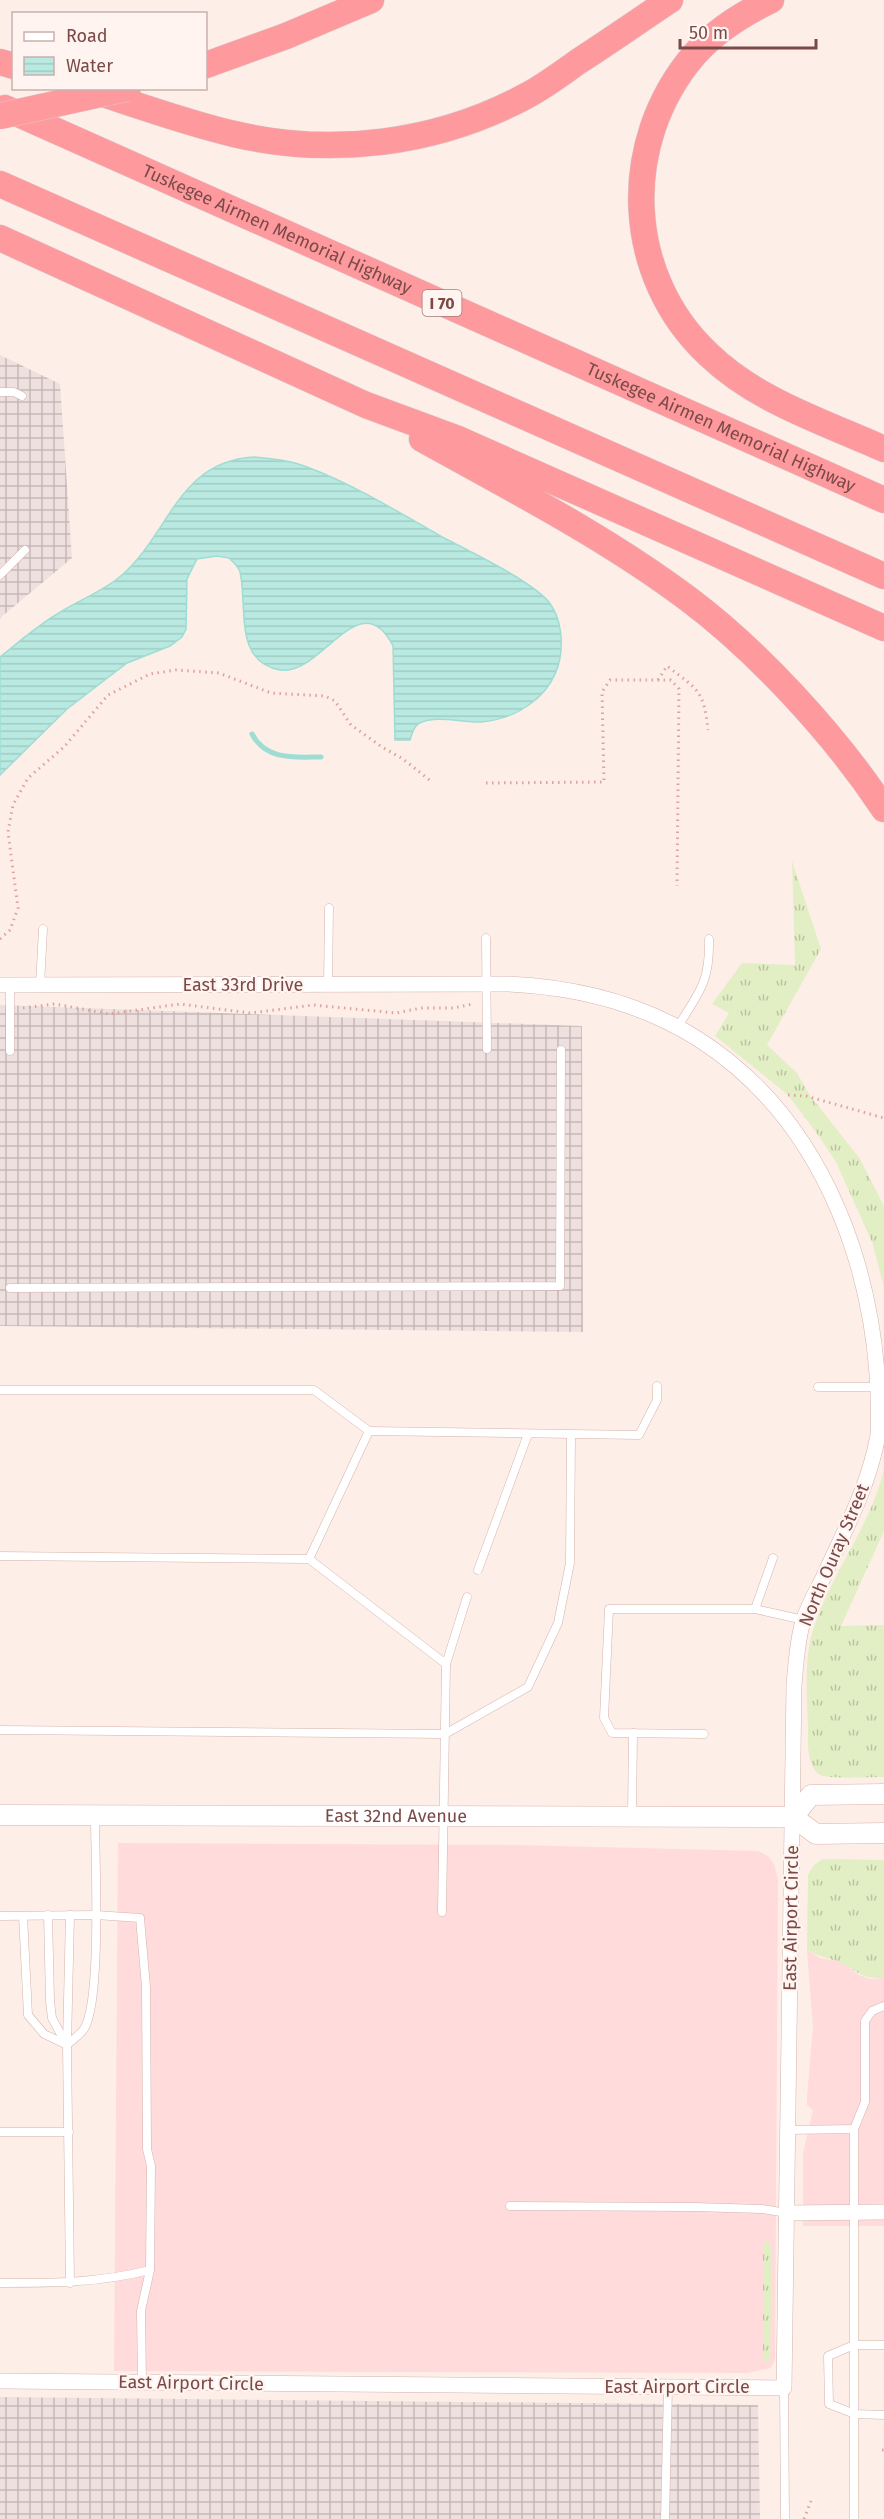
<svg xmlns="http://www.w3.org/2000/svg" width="884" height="2519" font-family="'Fira Sans',sans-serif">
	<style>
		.commercial { fill: #ffdbdb }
		.industrial { fill: url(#industrial-grid) }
		.grass { fill: url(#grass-tufts) }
		.water { fill: url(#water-rules); stroke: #9eddd3; stroke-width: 1.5 }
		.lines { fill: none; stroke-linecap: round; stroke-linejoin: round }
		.stream { stroke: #9eddd3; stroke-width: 5 }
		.lane-casing { stroke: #d4b3ae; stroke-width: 9 }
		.street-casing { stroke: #d4b3ae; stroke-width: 16 }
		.secondary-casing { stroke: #dab3ae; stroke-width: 21 }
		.highway-casing { stroke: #dacccc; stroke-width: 27 }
		.path { stroke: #dca39f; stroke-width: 3; stroke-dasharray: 1.5 4.5; stroke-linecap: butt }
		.lane { stroke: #fff; stroke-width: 8 }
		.street { stroke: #fff; stroke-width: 15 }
		.secondary { stroke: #fff; stroke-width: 20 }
		.highway { stroke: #fe999e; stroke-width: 26 }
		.highway-bridge-casing { stroke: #dacccc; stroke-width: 27; stroke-linecap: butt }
		.highway-bridge { stroke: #fe999e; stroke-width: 26 }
		.labels { text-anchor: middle; stroke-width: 4.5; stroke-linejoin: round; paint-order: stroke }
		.shield { fill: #fff4f0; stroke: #a37d7a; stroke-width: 1.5 }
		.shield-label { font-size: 16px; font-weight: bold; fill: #7b4a48 }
		.street-label { font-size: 18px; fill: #7b4a48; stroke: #fff4f0 }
	</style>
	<defs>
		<pattern id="industrial-grid" width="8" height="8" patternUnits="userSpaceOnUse" patternTransform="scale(1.5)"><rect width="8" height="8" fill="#ede0de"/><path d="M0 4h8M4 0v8" fill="none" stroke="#c5b8b6"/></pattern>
		<pattern id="grass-tufts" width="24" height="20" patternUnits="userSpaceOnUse" patternTransform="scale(1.5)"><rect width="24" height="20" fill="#e2eec4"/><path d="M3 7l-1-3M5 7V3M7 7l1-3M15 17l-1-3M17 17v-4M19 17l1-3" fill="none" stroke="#bcc3a1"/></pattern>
		<pattern id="water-rules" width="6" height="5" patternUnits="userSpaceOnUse" patternTransform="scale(1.5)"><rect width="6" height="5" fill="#b9eae2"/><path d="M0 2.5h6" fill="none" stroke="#a3cac3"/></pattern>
	</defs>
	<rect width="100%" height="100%" fill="#feeee8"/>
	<!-- commercial -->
	<g class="commercial">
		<path d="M118 1843 515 1845 758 1851 768 1856 774 1864 778 1880 775 2360 771 2368 747 2373 114 2371Z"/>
		<path d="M807 1950 820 1958 837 1961 849 1967 859 1975 870 1979 884 1978V2226H803V2154L813 2110 807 2105V2097L813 2027Z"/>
	</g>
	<!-- industrial -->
	<g class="industrial">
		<path d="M0 355 60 384 72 558 0 618Z"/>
		<path d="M0 1005 582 1026 583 1332 0 1326Z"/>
		<path d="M0 2397 758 2405 760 2519H0Z"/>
	</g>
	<!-- grass -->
	<g class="grass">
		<path d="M792 861 821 949 767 1045 797 1073 809 1094 860 1159 884 1206V1287L872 1242 836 1162 818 1135 788 1095 715 1036 729 1013 712 1004 742 963 795 965Z"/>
		<path d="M884 1469V1531L841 1626 884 1625V1777C872 1777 828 1779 820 1775 806 1765 808 1743 808 1728 807 1694 803 1657 815 1624 833 1571 872 1523 884 1469Z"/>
		<path d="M822 1859 884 1860V1978C858 1979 860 1971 839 1962 827 1957 821 1958 807 1950L808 1875 813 1866Z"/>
		<path d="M769 2241 772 2253 770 2362 763 2361V2243Z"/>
	</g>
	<!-- water -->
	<path class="water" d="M254 457C272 459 290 460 307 467 355 485 400 513 444 538 469 551 538 584 551 605 561 620 563 641 560 658 553 695 518 719 481 722 463 723 434 714 418 724 413 728 412 734 410 740H395L393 646C360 581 321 677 280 670 233 662 248 606 240 572 239 567 233 562 229 558L217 556 197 559 187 579 186 629 182 637 170 646 127 663 67 709 0 775V657C19 642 38 625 59 613 79 600 104 591 122 575 170 533 178 461 254 457Z"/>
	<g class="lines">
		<!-- stream -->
		<path class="stream" d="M252 734C266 761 295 757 321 757"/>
		<!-- lane casing -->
		<g class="lane-casing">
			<g id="lane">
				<path d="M0 392H14L22 396"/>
				<path d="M0 575 25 550"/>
				<path d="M486 938 487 1049"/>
				<path d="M10 985V1051"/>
				<path d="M40 985 43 929"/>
				<path d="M328 985 329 908"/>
				<path d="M677 1028C699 992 710 983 709 939"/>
				<path d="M10 1288 560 1286 561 1050"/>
				<path d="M818 1387H877"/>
				<path d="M0 1390H314L369 1431"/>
				<path d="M0 1556 309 1559 446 1664 442 1912"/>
				<path d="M309 1559 369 1431 639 1435 657 1400V1386"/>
				<path d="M478 1570 528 1434"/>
				<path d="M755 1609 773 1558"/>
				<path d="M446 1664 467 1597"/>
				<path d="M0 1730 445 1734 528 1687 558 1623 570 1563 571 1435"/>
				<path d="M704 1734 612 1733 604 1718 609 1609H755L804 1620"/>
				<path d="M632 1815 633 1733"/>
				<path d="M48 1915 50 2001 52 2018 66 2044"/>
				<path d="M0 1916 96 1915 140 1918 146 1987 147 2149 151 2166 150 2270 141 2311 142 2383"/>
				<path d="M23 1916 28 2015 44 2034 67 2045 70 2283"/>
				<path d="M67 2044 70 1915"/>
				<path d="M67 2045C72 2040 80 2035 84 2029 102 2001 95 1856 95 1816"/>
				<path d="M854 2129 865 2102V2021L872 2011 884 2006"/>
				<path d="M788 2130 854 2129V2519"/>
				<path d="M0 2132H69"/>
				<path d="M510 2206 694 2207 762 2209 787 2213"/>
				<path d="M0 2283C53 2283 98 2283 150 2270"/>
				<path d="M884 2345H854L828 2356 829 2404 855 2414 884 2415"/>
				<path d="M784 2388 785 2519"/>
				<path d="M665 2519 668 2387"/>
			</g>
		</g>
		<!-- street casing -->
		<g class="street-casing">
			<g id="street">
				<path d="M0 985 508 984C574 987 641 1003 698 1039 827 1121 884 1283 878 1435 869 1486 844 1532 823 1578 816 1592 808 1606 803 1621 797 1642 796 1663 794 1685L784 2388 0 2381"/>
				<path d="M787 2213 884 2212"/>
			</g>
		</g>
		<!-- secondary casing -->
		<g class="secondary-casing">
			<g id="secondary">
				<path id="s1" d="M0 1815 793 1817 816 1834 884 1833"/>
				<path d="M793 1817 811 1795 884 1794"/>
			</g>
		</g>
		<!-- highway casing -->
		<g class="highway-casing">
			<g id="highway">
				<path d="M771 0C742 14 715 31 694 55 619 143 624 276 709 355 757 401 824 422 884 449"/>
				<path d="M0 62 14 66"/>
				<path d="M206 65 286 36 371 0"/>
				<path d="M94 91C140 106 187 123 234 134 332 157 437 144 526 96 545 86 562 73 579 61 610 41 640 20 670 0"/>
				<path id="s2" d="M5 108 884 500"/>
				<path d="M0 184 884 576"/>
				<path d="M0 238 366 405 458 439 884 628"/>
				<path d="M422 439C512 489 604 536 687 598 758 651 835 735 884 809"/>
			</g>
		</g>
		<!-- path -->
		<g class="path">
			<path d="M658 680 667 666C697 689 704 690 708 730"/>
			<path d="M486 783 604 782 602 692 610 680H671L679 689 677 886"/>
			<path d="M0 939 10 930 18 908 8 832 13 805 28 778 64 747 108 695 150 674 176 670 219 673 271 693 325 696 335 701 351 725 382 747 403 759 432 782"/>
			<path d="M23 1008 55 1004 109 1014 180 1004 250 1013 313 1005 396 1013 421 1008H453L473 1004"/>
			<path d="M788 1095 806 1096 884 1118"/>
			<path d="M882 2450H884"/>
			<path d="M804 2519 811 2501"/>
		</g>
		<!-- lane -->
		<use href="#lane" class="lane"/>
		<!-- street -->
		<use href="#street" class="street"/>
		<!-- secondary -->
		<use href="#secondary" class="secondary"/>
		<!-- highway -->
		<use href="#highway" class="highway"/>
		<!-- highway-bridge casing -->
		<g class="highway-bridge-casing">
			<path id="highway-bridge" d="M0 116 128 88"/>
		</g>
		<!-- highway-bridge -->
		<use href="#highway-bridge" class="highway-bridge"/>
	</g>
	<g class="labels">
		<!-- shield labels -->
		<rect class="shield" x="422.5" y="290" width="39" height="26" rx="4.5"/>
		<g class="shield-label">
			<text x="442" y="309">I 70</text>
		</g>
		<!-- street labels -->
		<g class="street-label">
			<text dy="6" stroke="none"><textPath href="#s2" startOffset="298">Tuskegee Airmen Memorial Highway</textPath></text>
			<text dy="6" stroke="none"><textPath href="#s2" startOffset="784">Tuskegee Airmen Memorial Highway</textPath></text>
			<text x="243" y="991">East 33rd Drive</text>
			<text transform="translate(834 1555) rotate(-67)" y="6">North Ouray Street</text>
			<text dy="6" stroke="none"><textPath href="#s1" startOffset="396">East 32nd Avenue</textPath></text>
			<text transform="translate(791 1918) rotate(-89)" y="6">East Airport Circle</text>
			<text transform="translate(191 2383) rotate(1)" y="6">East Airport Circle</text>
			<text x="677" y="2393">East Airport Circle</text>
		</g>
	</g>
	<!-- legend -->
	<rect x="12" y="12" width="195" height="78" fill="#fff4f0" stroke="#cab0ad" stroke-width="1.5"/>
	<rect x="24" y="32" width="30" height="9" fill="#ffffff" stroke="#cab0ad" stroke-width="1.5"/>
	<text x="66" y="42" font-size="18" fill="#7b4a48">Road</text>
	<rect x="24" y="57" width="30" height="18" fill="url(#water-rules)" stroke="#cab0ad" stroke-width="1.5"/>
	<text x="66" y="72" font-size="18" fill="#7b4a48">Water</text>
	<!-- scale -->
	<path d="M680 39v9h136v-9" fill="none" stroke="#7b4a48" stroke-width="3"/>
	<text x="689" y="39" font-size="18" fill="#7b4a48" stroke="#fff4f0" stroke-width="4.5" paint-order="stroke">50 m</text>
</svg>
